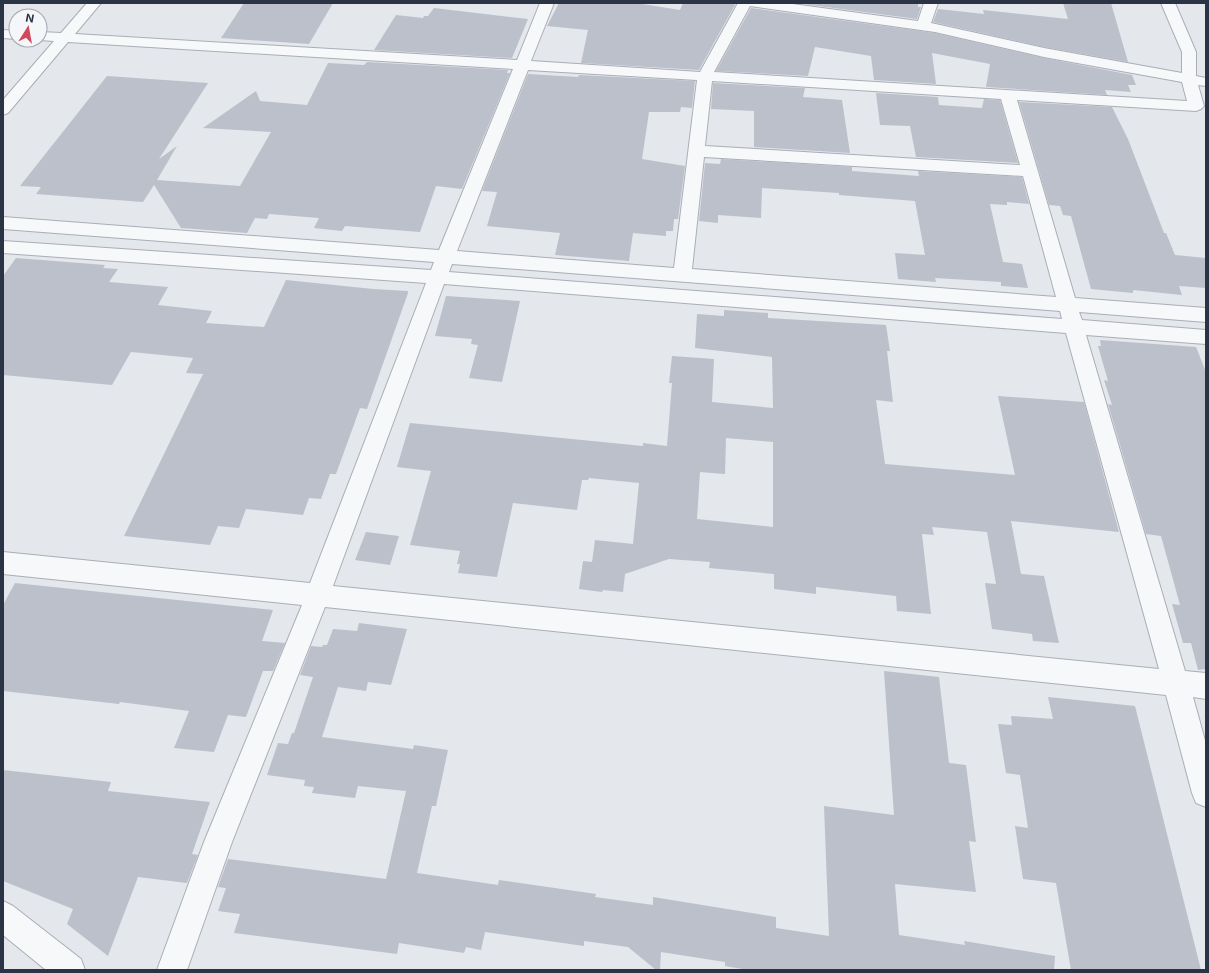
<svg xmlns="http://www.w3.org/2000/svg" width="1209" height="973" font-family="Inter,sans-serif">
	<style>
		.building { fill: #bbc0ca; fill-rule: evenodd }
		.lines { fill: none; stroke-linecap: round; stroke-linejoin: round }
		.minor-casing { stroke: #a9aeb7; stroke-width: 2 }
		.minor { fill: #f7f8fa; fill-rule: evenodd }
	</style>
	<rect width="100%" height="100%" fill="#e4e7ec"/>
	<!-- building -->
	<g class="building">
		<path d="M244 3H333L309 44 221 38Z"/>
		<path d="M559 3H636L680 10 683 3H736L699 70 581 63 588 30 547 26Z"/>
		<path d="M796 3H918V7H921L917 19Z"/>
		<path d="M1063 3H1111L1128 62 1044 47 933 22 938 9 984 14 983 10 1068 19Z"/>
		<path d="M434 8 528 19 512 58 374 50 396 15 423 18 424 16H428Z"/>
		<path d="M751 8 935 33 1044 58 1132 75 1136 85H1128L1131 92 1105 90 1107 95 986 87 990 64 932 53 936 84 874 80 871 56 815 47 808 76 716 71Z"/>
		<path d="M367 62 508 70 507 73H510L462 189 436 186 420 232 345 226 342 231 314 228 319 218 269 214 267 219 255 218 247 233 181 228 154 185 143 202 36 194 41 187 20 186 107 76 208 83 159 159 177 146 157 180 240 186 271 132 203 128 256 91 260 101 307 105 328 63 364 65Z"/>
		<path d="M528 74 578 77 579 75 695 81 692 108 681 107 680 112H649L642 159 685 166 678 219H674L673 231H666V236L633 233 629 261 555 255 560 233 487 226 497 192 482 191Z"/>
		<path d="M713 83 805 88 803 97 842 100 850 153 754 147V111L711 109Z"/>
		<path d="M876 93 938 97 939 105 982 108 984 99 1000 100 1018 163 916 157 910 126 880 125Z"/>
		<path d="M1019 102 1112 107 1128 139 1164 233H1166L1175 255 1206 258V288L1179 286 1182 295 1133 290V293L1091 289 1071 216 1063 215 1060 206 1049 205Z"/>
		<path d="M721 159 852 167V171L919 176 918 171 1022 177 1029 204 1007 202V205L990 204 1003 262 1022 264 1028 288 1001 286V282L935 278 936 282 898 279 895 253 925 255 915 201 839 195V193L762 188 761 218 718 215V223L699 221 705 163 720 164Z"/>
		<path d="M16 258 105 265 103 268 118 269 109 282 168 287 158 305 212 311 206 323 264 327 286 280 373 289 408 291V293L367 409 360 408 336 474H330L321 499 309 498 303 515 246 509 239 528 218 526 210 545 124 536 203 374 186 373 193 358 131 352 112 385 3 375V276Z"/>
		<path d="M446 296 520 301 502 382 469 378 478 345 471 344 472 339 435 336Z"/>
		<path d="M724 310 768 313V318L886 325 890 351H887L893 402 876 400 885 464 1015 475 998 396 1084 402 1119 532 1011 521 1021 574 1044 576 1059 643 1033 641 1032 634 992 629 985 583 996 584 987 532 932 527 934 535 922 534 931 614 897 611 896 596 816 587V594L774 589V574L709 568 710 562 669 559 625 574 623 592 603 590 602 592 579 589 583 561 592 562 595 540 633 544 639 483 589 478 588 480H582L577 510 513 503 497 577 458 573 460 564H457L460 551 410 545 431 471 397 467 410 423 643 446V443L667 446 672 383H669L672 356 714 359 712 402 773 408 772 357 695 348 697 314 724 316ZM726 438 773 442V527L697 519 700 472 725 474Z"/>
		<path d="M1100 340 1196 347 1206 372V669L1198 670 1191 643H1183L1172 604 1180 605 1161 536 1146 534 1108 404 1112 405 1104 380 1108 381 1098 346H1101Z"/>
		<path d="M366 532 399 536 390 565 355 560Z"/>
		<path d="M15 583 273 610 262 641 285 643 273 671H263L246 717 228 715 214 752 174 748 189 711 120 702 119 704 3 691V605Z"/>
		<path d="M359 623 407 629 391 685 368 682 366 691 338 687 322 737 413 749 414 745 448 750 436 806H432L417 873 498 885 499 880 596 894 595 897 653 905V897L727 909 776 917V928L829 936 824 806 894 815 884 671 939 677 949 763 966 765 976 842 969 841 976 892 895 884 899 935 965 945 964 941 1055 956 1054 970H748L725 966V962L661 952 660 970H656L628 947 584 941V946L485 932 481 950 466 947 464 953 399 943 397 954 234 933 240 914 218 911 226 888 218 887 228 859 386 879 406 791 358 786 355 798 312 793 314 787 304 786 305 780 267 775 278 743 288 744 292 733H294L313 677 300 675 311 646 322 647 323 645H327L333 629 357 631Z"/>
		<path d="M1048 697 1135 706 1201 970H1071L1056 883 1023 879 1015 826 1028 828 1020 775 1006 773 998 724 1012 725 1011 716 1053 719Z"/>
		<path d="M3 770 111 782 108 791 210 802 192 854 198 855 187 883 138 877 108 956 67 924 73 909 3 881Z"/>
	</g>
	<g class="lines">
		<!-- minor casing -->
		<g class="minor-casing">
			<g id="minor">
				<path d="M87 3H101L75 34 517 60 540 3H554L531 61 700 72 738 3H785L918 21 924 3H938L931 23 1044 48 1182 73V52L1161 3H1175L1196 52V76L1206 78V86L1198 85 1204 106 1201 109 1196 111 1017 100 1075 298 1206 308V322L1079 312 1082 320 1206 330V344L1086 335 1185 671 1206 673V699L1193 697 1206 744V807L1196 803 1192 793 1166 695 325 607 232 842 187 970H157L204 842 302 605 3 574V552L310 583 426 283 3 253V241L431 270 434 262 3 229V217L439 250 513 69 68 42 8 113 3 115V100L54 41 39 40 40 32 61 33ZM750 6 935 32 1044 57 1182 82 1187 101 714 72ZM528 70 697 80 674 268 457 251ZM712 81 1001 99 1020 165 705 146ZM704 157 1023 176 1056 297 692 269ZM452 264 1060 311 1062 319 449 272ZM444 284 1066 333 1159 669 333 586Z"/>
				<path d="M3 30 16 31V39L3 38Z"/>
				<path d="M3 901 13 906 81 959 85 970H46L3 935Z"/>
			</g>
		</g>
		<!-- minor -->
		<use href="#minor" class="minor"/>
	</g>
	<!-- border -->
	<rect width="1209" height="973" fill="none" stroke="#2b3445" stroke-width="8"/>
	<!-- north arrow -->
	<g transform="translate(28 28) rotate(11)"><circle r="19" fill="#f4f6f9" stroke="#a4a8b1"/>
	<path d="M0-3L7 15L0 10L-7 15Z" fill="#d1495b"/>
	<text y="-6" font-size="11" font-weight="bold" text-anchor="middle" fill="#2b3445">N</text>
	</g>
</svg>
